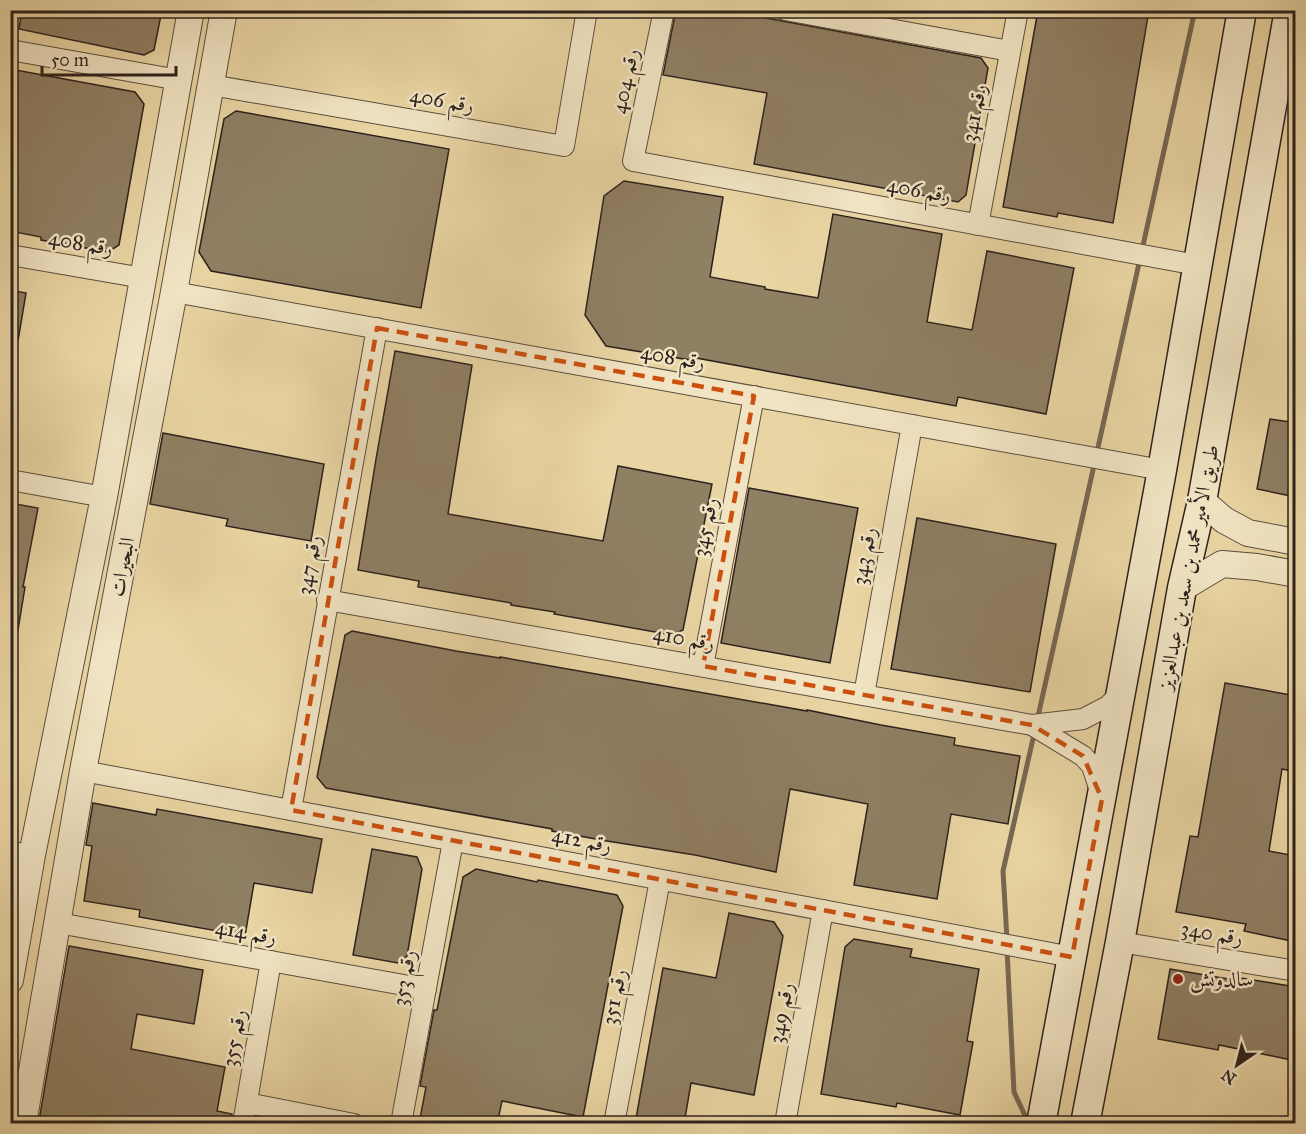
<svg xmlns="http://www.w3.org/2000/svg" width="1306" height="1134" font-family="'IM FELL Great Primer',Amiri,serif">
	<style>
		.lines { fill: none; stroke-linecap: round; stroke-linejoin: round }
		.stream { stroke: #776852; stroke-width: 5 }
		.building { fill: #8f7f63; stroke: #2d211d; stroke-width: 1.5 }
		.minor-casing { stroke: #5c4e3e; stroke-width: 22 }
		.tertiary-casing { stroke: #5c4e3e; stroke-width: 28 }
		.secondary-casing { stroke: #2d211d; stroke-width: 31 }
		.minor { stroke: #f1e4c3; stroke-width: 20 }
		.tertiary { stroke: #f1e4c3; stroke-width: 26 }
		.secondary { stroke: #f1e4c3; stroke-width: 28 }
		.marked { fill: none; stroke: #cc510f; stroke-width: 4.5; stroke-dasharray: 12 8; stroke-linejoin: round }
		.poi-dot { fill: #8f2418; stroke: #f1e4c3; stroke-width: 2 }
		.labels { text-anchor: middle; stroke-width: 5; stroke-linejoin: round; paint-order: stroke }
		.street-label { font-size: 21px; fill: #2d211d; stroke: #f1e4c3 }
		.poi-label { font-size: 21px; fill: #2d211d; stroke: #f1e4c3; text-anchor: start }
	</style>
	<rect width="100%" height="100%" fill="#e9d5a3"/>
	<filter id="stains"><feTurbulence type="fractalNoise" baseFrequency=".00333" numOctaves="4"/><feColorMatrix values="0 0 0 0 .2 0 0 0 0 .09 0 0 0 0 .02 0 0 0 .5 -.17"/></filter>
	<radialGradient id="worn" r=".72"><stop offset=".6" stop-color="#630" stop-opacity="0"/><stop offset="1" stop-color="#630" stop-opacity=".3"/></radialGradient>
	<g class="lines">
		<!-- stream -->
		<g class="stream">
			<path d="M1142 250 1195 10"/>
			<path d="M1037 721 1140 259"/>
			<path d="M1007 939 1003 871 1035 730"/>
			<path d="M1007 949 1014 1092 1029 1124"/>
		</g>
	</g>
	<!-- building -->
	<g class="building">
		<path d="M22 10H162L154 50 144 55 19 29Z"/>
		<path d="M676 10H723L981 58 988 68 966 195 958 202 754 164 767 93 663 75Z"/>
		<path d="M1038 10H1149L1113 223 1058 213 1057 217 1003 207Z"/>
		<path d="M10 69 135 92 144 104 119 245 108 252 41 240V237L10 231Z"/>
		<path d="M236 111 449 149 421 308 211 271 199 252 224 119Z"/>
		<path d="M624 181 723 197 710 277 765 287V289L818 298 833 214 942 234 927 322 972 330 987 251 1074 268 1046 414 958 397 956 406 696 358V361L606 346 585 315 604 196Z"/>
		<path d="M10 290 26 293 18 341 10 340Z"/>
		<path d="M395 351 472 365 448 514 603 541 618 466 712 484 683 630 672 635 554 614 555 612 511 605V603L418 587 419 581 358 570 376 459Z"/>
		<path d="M1270 419 1296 423V497L1257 489Z"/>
		<path d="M163 433 324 464 311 541 226 526 228 519 150 504Z"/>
		<path d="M749 488 858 508 830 663 721 643Z"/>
		<path d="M10 503 38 508 23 587H25L18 630H10Z"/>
		<path d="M917 518 1056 544 1030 692 891 669Z"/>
		<path d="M352 631 456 651 500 658V657L807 711V710L881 725 955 738 954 745 1020 756 1008 824 951 814 937 899 854 885 868 804 790 789 776 872 695 855 607 841 552 831V829L326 788 317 777 345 635Z"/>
		<path d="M1225 683 1296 696V772L1282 769 1269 851 1296 856V942L1244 931 1246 924 1176 912 1190 836 1198 837Z"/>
		<path d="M93 803 156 815 157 809 322 839 312 893 254 883 245 936 139 917 140 910 84 901 92 846 86 845Z"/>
		<path d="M372 849 417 857 422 869 407 956 398 963 353 955Z"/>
		<path d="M476 869 537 882 538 880 617 895 623 906 583 1117 502 1101 497 1124H419L426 1087 420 1086 434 1010H437L463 877Z"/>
		<path d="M729 913 774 922 783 936 754 1095 691 1083 684 1124H635L663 968 716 978Z"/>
		<path d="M854 939 912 949 910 957 979 969 967 1041 973 1042 960 1115 897 1103 896 1107 821 1094 845 947Z"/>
		<path d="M69 946 203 970 194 1024 137 1014 131 1049 225 1067 217 1111 232 1114 231 1124H54L39 1121Z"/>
		<path d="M1170 969 1234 980 1235 977 1296 987V1061L1219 1045 1218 1050 1158 1039Z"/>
	</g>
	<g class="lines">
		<!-- minor casing -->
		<g class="minor-casing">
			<g id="minor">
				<path d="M664 10 633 161 1197 265"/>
				<path d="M785 10 1010 51"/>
				<path d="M10 50 179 80"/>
				<path d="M211 85 564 146 587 10"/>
				<path d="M978 225 1018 10"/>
				<path d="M10 255 143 278"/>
				<path d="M174 292 1162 470"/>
				<path d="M10 480 104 497"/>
				<path d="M327 600 1032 725 1083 719 1108 706 1122 692"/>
				<path d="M703 666 754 396"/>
				<path d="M864 695 912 425"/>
				<path d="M1032 725 1083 756 1092 766 1101 794"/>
				<path d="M83 771 1072 957"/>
				<path d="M291 810 377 328"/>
				<path d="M10 852 32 855"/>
				<path d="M58 923 426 989"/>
				<path d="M1120 942 1296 971"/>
				<path d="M247 1103 354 1124"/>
				<path d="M243 1124 271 961"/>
				<path d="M401 1124 453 841"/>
				<path d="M614 1124 660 880"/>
				<path d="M785 1124 823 910"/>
			</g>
		</g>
		<!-- tertiary casing -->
		<g class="tertiary-casing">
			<g id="tertiary">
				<path d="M1202 501 1224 520 1248 533 1296 542"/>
				<path d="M1182 588 1222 564 1257 567 1296 574"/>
				<path d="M10 980 32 855 104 497 191 10"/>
				<path d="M23 1124 83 771 174 292 224 10"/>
			</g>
		</g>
		<!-- secondary casing -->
		<g class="secondary-casing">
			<g id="secondary">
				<path d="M1041 1124 1162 470 1242 10"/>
				<path d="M1085 1124 1120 942 1182 588 1202 501 1289 10"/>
			</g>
		</g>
		<!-- minor -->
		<use href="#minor" class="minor"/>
		<!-- tertiary -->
		<use href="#tertiary" class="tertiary"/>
		<!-- secondary -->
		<use href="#secondary" class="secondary"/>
	</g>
	<!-- marked area -->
	<path class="marked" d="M377 328 754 396 703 666 1032 725 1083 756 1102 799 1072 957 291 810Z"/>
	<!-- markers -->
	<circle class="poi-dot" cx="1178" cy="979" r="6"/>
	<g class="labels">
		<!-- street labels -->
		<g class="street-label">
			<text transform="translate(625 81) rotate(-78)" y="7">رقم 404</text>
			<text transform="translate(442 100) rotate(10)" y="7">رقم 406</text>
			<text transform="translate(974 113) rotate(-79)" y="7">رقم 341</text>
			<text transform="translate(919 190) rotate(10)" y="7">رقم 406</text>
			<text transform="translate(81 243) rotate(10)" y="7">رقم 408</text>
			<text transform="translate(673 357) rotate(10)" y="7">رقم 408</text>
			<text transform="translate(705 527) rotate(-79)" y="7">رقم 345</text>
			<text transform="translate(864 556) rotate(-80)" y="7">رقم 343</text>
			<text transform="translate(309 565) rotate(-80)" y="7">رقم 347</text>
			<text transform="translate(122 567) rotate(-79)" y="7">البحيرات</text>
			<text transform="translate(1188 567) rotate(-79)" y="7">طريق الأمير محمد بن سعد بن عبدالعزيز</text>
			<text transform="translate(684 638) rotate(10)" y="7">رقم 410</text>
			<text transform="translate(582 840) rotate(11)" y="7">رقم 412</text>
			<text transform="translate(246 932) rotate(10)" y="7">رقم 414</text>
			<text transform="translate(1212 933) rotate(9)" y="7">رقم 340</text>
			<text transform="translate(404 978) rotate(-80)" y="7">رقم 353</text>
			<text transform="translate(614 997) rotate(-79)" y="7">رقم 351</text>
			<text transform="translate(781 1013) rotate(-80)" y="7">رقم 349</text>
			<text transform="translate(234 1038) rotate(-80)" y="7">رقم 355</text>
		</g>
		<!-- poi labels -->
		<g class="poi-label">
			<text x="1190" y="986">سالدوتش</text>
		</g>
	</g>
	<!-- margin -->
	<rect width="1306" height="1134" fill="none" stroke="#e9d5a3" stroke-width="36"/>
	<rect x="12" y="12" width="1282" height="1110" fill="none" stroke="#2d211d" stroke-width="3"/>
	<rect x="18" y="18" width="1270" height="1098" fill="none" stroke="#2d211d" stroke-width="1.5"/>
	<!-- north arrow -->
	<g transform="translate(1237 1065) rotate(215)" stroke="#f1e4c3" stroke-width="4.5" paint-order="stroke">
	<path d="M0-4.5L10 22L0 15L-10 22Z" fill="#2d211d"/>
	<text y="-9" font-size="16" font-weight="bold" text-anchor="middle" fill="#2d211d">N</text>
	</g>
	<!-- scale -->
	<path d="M42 66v9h134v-9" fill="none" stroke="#2d211d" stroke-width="3"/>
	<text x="51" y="66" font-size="18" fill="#2d211d" stroke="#f1e4c3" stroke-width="4.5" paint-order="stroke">50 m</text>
	<rect width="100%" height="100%" filter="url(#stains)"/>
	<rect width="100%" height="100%" fill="url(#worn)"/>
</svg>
